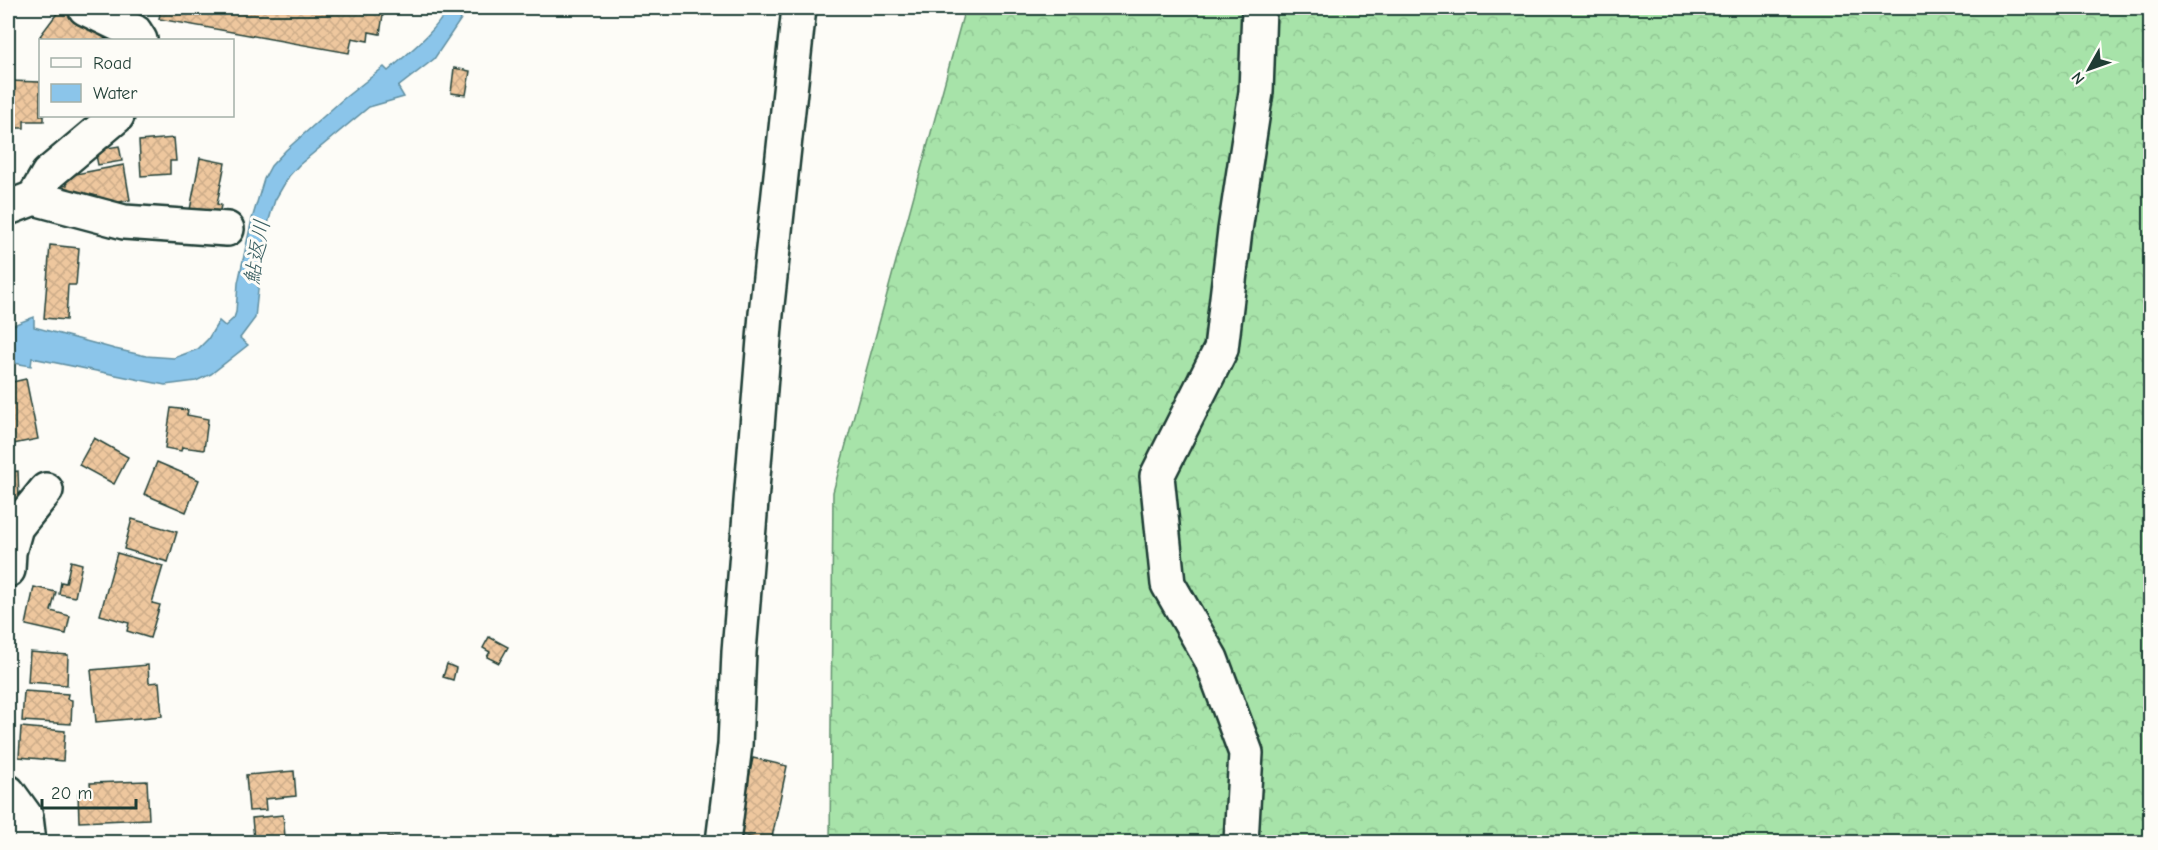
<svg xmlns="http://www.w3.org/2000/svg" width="2158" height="850" font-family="'Comic Neue','Klee One',sans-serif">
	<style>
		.forest { fill: url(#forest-crowns); stroke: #63906e; stroke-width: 1.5 }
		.water { fill: #8bc5ea; stroke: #608fa1; stroke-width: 1.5 }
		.building { fill: url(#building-cross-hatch); stroke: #1f3d34; stroke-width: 1.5 }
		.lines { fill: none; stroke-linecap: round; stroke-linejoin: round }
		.street-casing { stroke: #1f3d34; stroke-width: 38 }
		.street { stroke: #fdfcf7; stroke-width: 33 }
		.labels { text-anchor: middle; stroke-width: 6; stroke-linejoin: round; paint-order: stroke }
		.water-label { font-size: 22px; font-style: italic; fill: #3a5f62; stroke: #fdfcf7 }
	</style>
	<defs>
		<pattern id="forest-crowns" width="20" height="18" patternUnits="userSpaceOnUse" patternTransform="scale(1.5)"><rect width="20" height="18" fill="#a7e3a9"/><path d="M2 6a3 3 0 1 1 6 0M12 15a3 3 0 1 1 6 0" fill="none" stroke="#8fc492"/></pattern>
		<pattern id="building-cross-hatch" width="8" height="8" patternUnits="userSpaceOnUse" patternTransform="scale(1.5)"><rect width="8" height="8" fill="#eec79e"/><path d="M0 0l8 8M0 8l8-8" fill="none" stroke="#ccac89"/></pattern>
	</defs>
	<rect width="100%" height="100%" fill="#fdfcf7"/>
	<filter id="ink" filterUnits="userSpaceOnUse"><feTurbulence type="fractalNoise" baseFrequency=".0167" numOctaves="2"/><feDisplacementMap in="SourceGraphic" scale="12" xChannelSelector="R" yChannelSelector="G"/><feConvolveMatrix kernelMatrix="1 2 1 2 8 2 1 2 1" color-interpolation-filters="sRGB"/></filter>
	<g filter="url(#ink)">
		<!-- forest -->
		<path class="forest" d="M965 8H2150V842H830L833 492Z"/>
		<!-- water -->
		<path class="water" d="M448 8H466L461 19 434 59 398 87 404 97 369 107 299 165 289 176 275 200 269 220 261 262 255 318 240 338 248 345 211 374 196 381 165 385 32 358 31 366 8 362V327L34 317V327L115 349 146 356 174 358 198 349 208 339 219 321 225 326 234 318 236 312 238 283 252 219 264 179 271 166 286 150 342 100 384 67 388 71C409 52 434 34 448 8Z"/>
		<!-- building -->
		<g class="building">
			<path d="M61 8 107 40H46L40 36Z"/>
			<path d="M161 8H384L380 34 369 32 368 41 352 38 349 53 159 19Z"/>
			<path d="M454 68 470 71 466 95 451 93Z"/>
			<path d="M8 81 40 82V116H44V121H24V128H9Z"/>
			<path d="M174 138 176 161H170V174L141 176 139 141Z"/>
			<path d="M119 146 122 161 98 165 95 150Z"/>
			<path d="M200 158 225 163 217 204 221 205 218 221 189 215Z"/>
			<path d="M124 165 130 200 85 208 55 187 67 185 65 176Z"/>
			<path d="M50 245 79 248 76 285H68L66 320 44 318Z"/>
			<path d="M26 379 38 439 8 445V383Z"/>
			<path d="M171 408 188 410 187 415 208 419 204 450 182 447 181 451 165 448Z"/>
			<path d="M94 438 128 457 114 484 79 465Z"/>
			<path d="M157 462 199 480 186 512 144 494Z"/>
			<path d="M18 471 19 500H8V472Z"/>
			<path d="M132 519 177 532 168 562 124 549Z"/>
			<path d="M117 553 163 566 152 603 160 605 150 638 127 631 129 623 100 615Z"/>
			<path d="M71 561 82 564 75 597 59 594 61 582 66 583Z"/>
			<path d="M34 587 56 592 51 611 70 616 66 634 26 625Z"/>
			<path d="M489 637 508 647 499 663 487 657 490 652 483 648Z"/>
			<path d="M30 652 68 655 67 685 28 682Z"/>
			<path d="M447 664 456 668 453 680 443 677Z"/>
			<path d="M148 665 149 683 159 682 162 716 96 722 91 670Z"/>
			<path d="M24 691 68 694 67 699 72 700 71 724 22 721Z"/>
			<path d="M21 727 65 731 63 761 19 757Z"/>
			<path d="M753 758 787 766 771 842 737 834Z"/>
			<path d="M294 771 296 796 265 799 266 810 249 811 246 775Z"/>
			<path d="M147 781 149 819 79 822 78 793 91 792 90 783Z"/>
			<path d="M283 815 285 836 254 839 252 818Z"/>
			<path d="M8 825 19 830 14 842H8Z"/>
			<path d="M387 837 403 838V842H387Z"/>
		</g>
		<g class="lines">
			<!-- street casing -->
			<g class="street-casing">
				<g id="street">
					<path d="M85 8 135 32 140 40"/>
					<path d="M34 198 48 174 117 116"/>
					<path d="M8 208 34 198 124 222 227 229"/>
					<path d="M8 570 9 552 16 527 46 490"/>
					<path d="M8 792 26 817 29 842"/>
					<path d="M723 842 735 745 739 652 766 314 799 8"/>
					<path d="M1241 842 1246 753 1211 659 1168 584 1157 476 1221 349 1235 230 1256 92 1259 8"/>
				</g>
			</g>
			<!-- street -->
			<use href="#street" class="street"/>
		</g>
	</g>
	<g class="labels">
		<!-- water labels -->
		<g class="water-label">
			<text transform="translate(256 252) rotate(-80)" y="8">鮎返川</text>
		</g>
	</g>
	<!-- margin -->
	<rect width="2158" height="850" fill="none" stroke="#fdfcf7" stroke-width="30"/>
	<rect x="15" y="15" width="2128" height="820" fill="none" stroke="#1f3d34" stroke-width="2" filter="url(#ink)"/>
	<!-- legend -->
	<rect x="39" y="39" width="195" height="78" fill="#fdfcf7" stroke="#a4b0a9" stroke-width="1.5"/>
	<rect x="51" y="58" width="30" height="9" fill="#fdfcf7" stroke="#a4b0a9" stroke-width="1.5"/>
	<text x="93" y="69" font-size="18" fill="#1f3d34">Road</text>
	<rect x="51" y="84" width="30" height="18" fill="#8bc5ea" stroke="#a4b0a9" stroke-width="1.5"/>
	<text x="93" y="99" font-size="18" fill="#1f3d34">Water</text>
	<!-- north arrow -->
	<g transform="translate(2089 69) rotate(230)" stroke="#fdfcf7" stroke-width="4.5" paint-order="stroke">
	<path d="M0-4.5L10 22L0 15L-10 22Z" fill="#1f3d34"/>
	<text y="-9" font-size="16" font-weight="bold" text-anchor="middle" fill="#1f3d34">N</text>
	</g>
	<!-- scale -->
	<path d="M42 799v9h94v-9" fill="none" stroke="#1f3d34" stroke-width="3"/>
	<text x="51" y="799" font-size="18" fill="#1f3d34" stroke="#fdfcf7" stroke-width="4.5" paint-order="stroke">20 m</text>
</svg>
